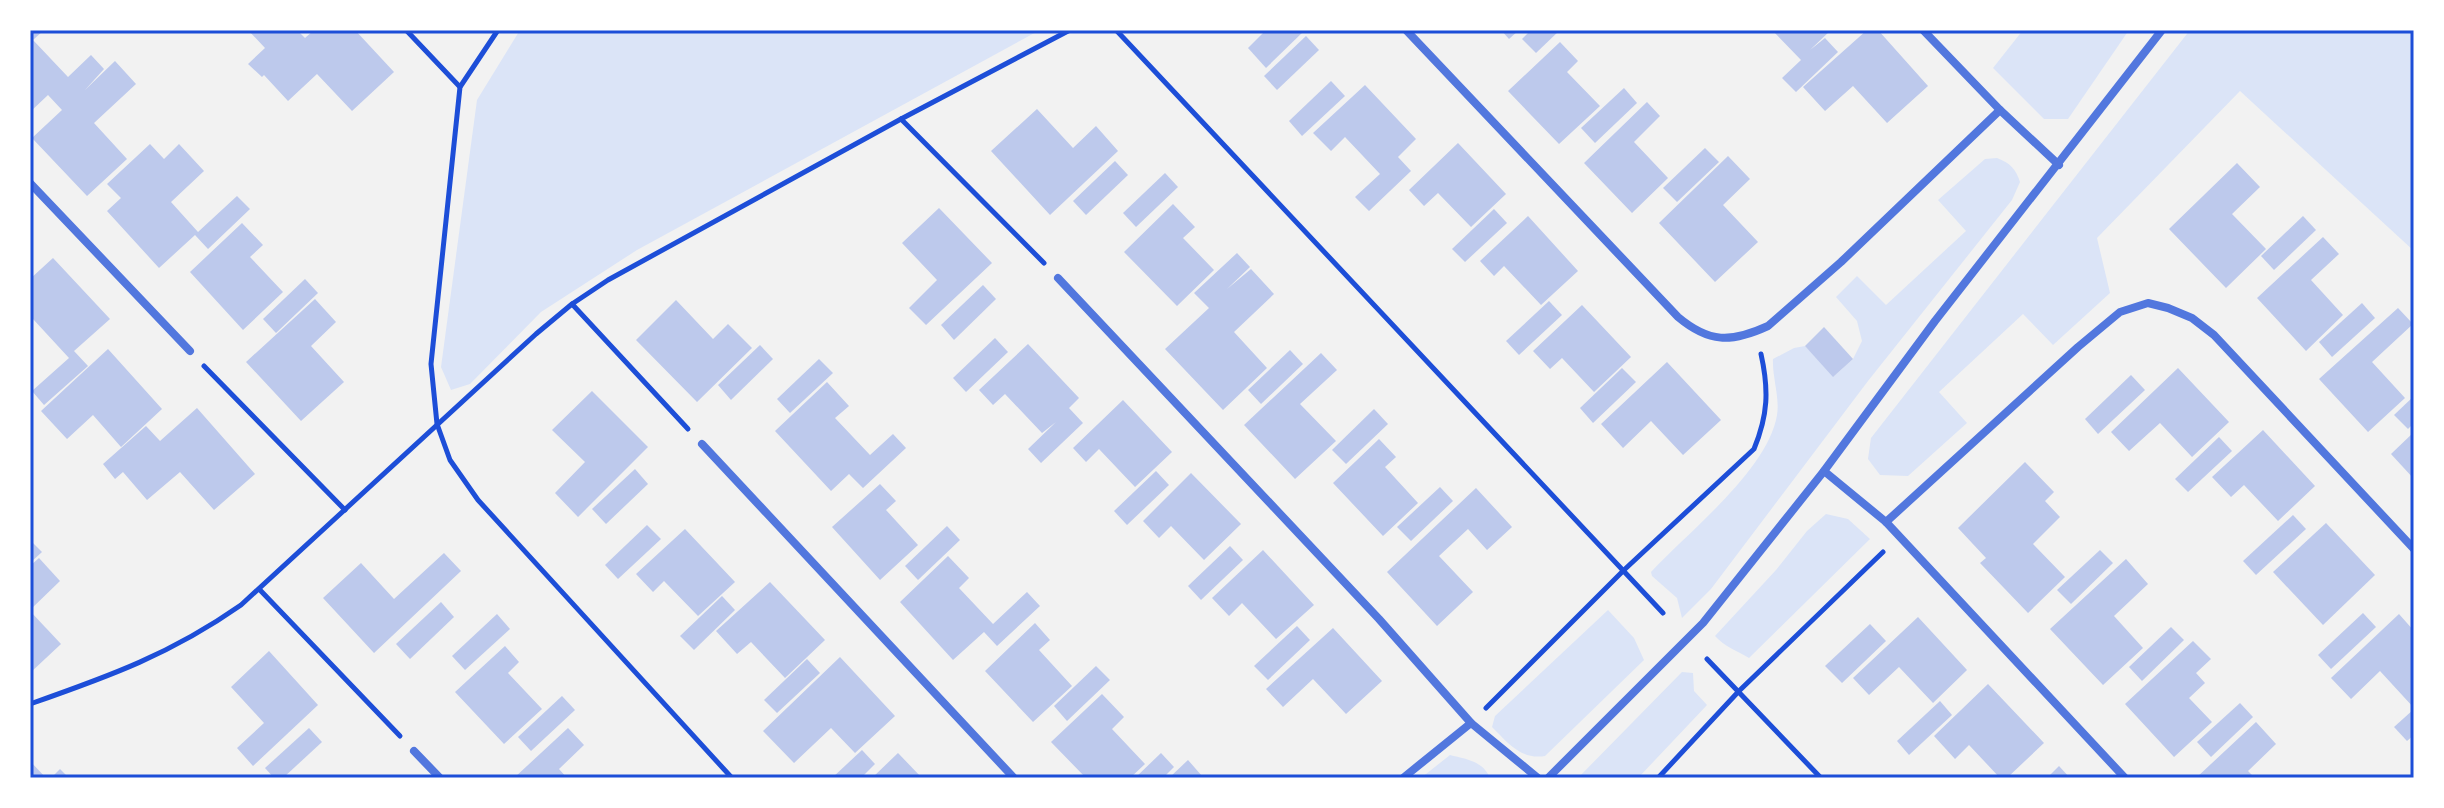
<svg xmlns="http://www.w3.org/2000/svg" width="2444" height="808" font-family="'Source Sans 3',sans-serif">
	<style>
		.green { fill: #dbe4f7 }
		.building { fill: #bdc9ec }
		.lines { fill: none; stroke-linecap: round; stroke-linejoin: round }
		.path { stroke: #1d4ed8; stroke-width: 5 }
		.minor { stroke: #5277de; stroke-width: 8 }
		.neatline { fill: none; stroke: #1d4ed8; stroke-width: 3 }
	</style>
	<rect width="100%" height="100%" fill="#f2f2f2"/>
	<!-- green -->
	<g class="green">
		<path d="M520 30H1040L637 250 541 312 470 384 451 390 441 367 477 100Z"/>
		<path d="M2023 30H2129L2068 119H2044L1993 68Z"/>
		<path d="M2190 30H2414V251L2240 91 2097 238 2110 293 2053 345 2023 314 1939 392 1967 423 1908 476 1880 475 1868 459 1871 438Z"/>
		<path d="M1997 158C2010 163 2016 169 2020 182L2012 200 1868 381 1711 589 1682 618 1677 598 1652 576 1651 572C1689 531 1768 470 1777 415 1780 397 1772 377 1773 359L1794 348 1805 346 1834 376 1853 359 1862 341 1857 321 1836 297 1857 276 1886 305 1966 231 1938 200 1985 159Z"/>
		<path d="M1826 514 1848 519 1870 539 1749 658C1736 650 1725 647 1715 636L1776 570 1807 531Z"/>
		<path d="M1608 610 1634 638 1644 660 1545 756C1521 760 1508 743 1492 727L1495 716Z"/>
		<path d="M1682 672 1693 673 1694 691 1707 705 1638 778H1578Z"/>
		<path d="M1450 755C1466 759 1483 761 1490 778H1421Z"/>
	</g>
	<!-- building -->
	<g class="building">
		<path d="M30 30H44L33 40 68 77 91 55 104 69 85 90 115 61 136 84 94 123 127 159 87 196 32 138 62 110 48 95 30 112Z"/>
		<path d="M248 30H297L305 38 314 30H355L394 72 352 111 317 74 288 101 264 75 262 77 248 64 265 48Z"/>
		<path d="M1266 30H1305L1266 68 1248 48Z"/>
		<path d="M1501 30H1519L1509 39Z"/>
		<path d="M1531 30H1560L1536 53 1522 39Z"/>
		<path d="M1772 30H1831L1810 50 1825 38 1838 52 1796 92 1782 78 1801 60Z"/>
		<path d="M1867 30H1878L1928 86 1887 123 1853 86 1825 111 1803 87Z"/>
		<path d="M1306 36 1319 50 1277 90 1264 76Z"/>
		<path d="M1560 42 1578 61 1567 72 1600 106 1559 144 1508 91Z"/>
		<path d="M1331 81 1345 96 1302 136 1289 121Z"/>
		<path d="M1365 85 1416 139 1398 157 1411 171 1369 211 1355 197 1380 174 1345 137 1331 151 1313 133Z"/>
		<path d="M1624 88 1637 103 1595 143 1581 128Z"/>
		<path d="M1647 102 1660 116 1634 142 1668 178 1632 213 1584 163Z"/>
		<path d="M1037 109 1073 148 1096 126 1118 151 1050 215 991 151Z"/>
		<path d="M1458 143 1506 194 1471 227 1438 193 1424 206 1409 190Z"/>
		<path d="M150 144 164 159 179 144 204 171 171 202 198 232 237 196 250 209 208 249 195 235 159 268 107 211 121 198 107 184Z"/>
		<path d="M1705 148 1719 162 1677 202 1663 188Z"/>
		<path d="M1728 156 1750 179 1723 205 1758 242 1715 282 1659 223Z"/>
		<path d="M1115 161 1128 175 1086 215 1073 201Z"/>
		<path d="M2237 163 2260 187 2232 214 2266 249 2226 288 2169 229Z"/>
		<path d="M1165 173 1178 187 1136 227 1123 213Z"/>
		<path d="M1173 204 1195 227 1183 238 1214 270 1177 306 1124 252Z"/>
		<path d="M939 208 992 263 926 325 909 308 937 280 902 243Z"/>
		<path d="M1494 209 1507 223 1465 262 1452 249Z"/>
		<path d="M1528 216 1578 271 1541 305 1504 266 1494 276 1480 261Z"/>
		<path d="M2303 216 2316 230 2274 270 2261 256Z"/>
		<path d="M242 223 263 245 250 257 283 292 243 330 190 272Z"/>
		<path d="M2323 237 2339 254 2311 280 2343 315 2306 351 2257 298Z"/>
		<path d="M1237 253 1250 267 1227 289 1251 269 1274 294 1234 332 1267 368 1223 410 1165 349 1209 308 1194 293Z"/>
		<path d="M53 258 110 319 74 351 88 366 44 405 32 391 69 358 33 319 30 322V279Z"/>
		<path d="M305 279 318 293 276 333 263 319Z"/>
		<path d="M983 285 996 299 954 340 941 325Z"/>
		<path d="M315 299 336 322 311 346 344 382 301 421 246 362Z"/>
		<path d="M676 300 713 339 728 324 752 348 697 402 636 340Z"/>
		<path d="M1549 301 1562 315 1519 355 1506 341Z"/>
		<path d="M2362 303 2375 318 2332 357 2319 342Z"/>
		<path d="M1582 305 1631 357 1594 392 1562 358 1550 369 1533 351Z"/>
		<path d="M2398 308 2413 324 2372 362 2405 398 2368 432 2319 379Z"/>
		<path d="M1824 327 1853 359 1833 377 1805 346Z"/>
		<path d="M995 338 1008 352 966 392 953 378Z"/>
		<path d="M1028 344 1079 398 1069 408 1083 423 1041 463 1028 449 1056 422 1042 433 1005 394 993 405 979 390Z"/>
		<path d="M760 345 773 359 731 400 718 385Z"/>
		<path d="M108 349 162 409 121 447 93 415 67 439 41 411Z"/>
		<path d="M1290 350 1303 364 1261 404 1248 390Z"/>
		<path d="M1321 353 1337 370 1300 404 1336 441 1295 479 1244 425Z"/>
		<path d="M819 359 833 373 790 413 777 399Z"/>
		<path d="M1667 362 1721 420 1683 455 1651 421 1623 448 1601 424Z"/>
		<path d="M1622 368 1636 382 1593 423 1580 408Z"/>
		<path d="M2178 368 2229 422 2192 457 2160 423 2129 451 2111 432Z"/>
		<path d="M2131 375 2145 390 2098 434 2085 419Z"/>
		<path d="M827 382 849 406 835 418 870 455 893 434 906 448 863 488 849 474 831 491 775 431Z"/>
		<path d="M592 391 648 447 578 517 555 493 585 462 552 430Z"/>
		<path d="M2414 396V423L2408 429 2394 415Z"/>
		<path d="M1123 400 1172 452 1135 487 1099 449 1086 462 1073 448Z"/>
		<path d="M197 408 255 474 214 510 180 472 147 500 123 472 115 479 103 464 146 426 160 441Z"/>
		<path d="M1374 409 1388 424 1346 464 1332 450Z"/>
		<path d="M2263 430 2315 486 2278 521 2244 485 2231 497 2212 477Z"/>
		<path d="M2414 432V479L2391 454Z"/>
		<path d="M2219 437 2232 451 2188 492 2175 479Z"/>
		<path d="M1379 439 1396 457 1385 467 1418 503 1383 536 1333 483Z"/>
		<path d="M2025 462 2054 492 2045 501 2060 517 2033 544 2065 577 2028 613 1980 563 1986 558 1958 528Z"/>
		<path d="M635 469 648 484 606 524 592 509Z"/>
		<path d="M1156 471 1169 485 1127 525 1114 511Z"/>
		<path d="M1191 473 1241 524 1204 560 1171 526 1159 538 1143 521Z"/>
		<path d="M880 484 896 501 886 510 918 545 880 580 832 527Z"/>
		<path d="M1440 487 1453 501 1411 541 1397 527Z"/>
		<path d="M1476 488 1512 527 1487 550 1468 529 1439 556 1473 592 1437 626 1387 572Z"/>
		<path d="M2293 515 2306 529 2256 575 2243 561Z"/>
		<path d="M2326 523 2375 575 2323 625 2273 572Z"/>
		<path d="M647 525 661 539 618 579 605 565Z"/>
		<path d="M947 526 960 540 918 580 905 566Z"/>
		<path d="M685 529 735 582 698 616 664 581 653 592 636 574Z"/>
		<path d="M30 540 42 552 30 563Z"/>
		<path d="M1230 546 1243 560 1201 600 1188 586Z"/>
		<path d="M1263 550 1314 605 1276 639 1242 603 1229 616 1212 598Z"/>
		<path d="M2100 550 2113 563 2071 604 2057 590Z"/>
		<path d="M444 553 461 571 374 653 323 598 361 563 394 599Z"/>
		<path d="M948 556 969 578 959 588 993 624 1027 592 1040 606 997 646 984 632 953 660 900 602Z"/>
		<path d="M39 558 60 581 30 610V566Z"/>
		<path d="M2126 559 2148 584 2114 616 2143 648 2103 685 2050 629Z"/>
		<path d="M770 582 825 640 785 678 751 642 737 654 716 631Z"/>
		<path d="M722 596 735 610 694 650 680 636Z"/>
		<path d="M441 602 454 617 410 659 396 644Z"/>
		<path d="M30 611 61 644 30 673Z"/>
		<path d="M2363 613 2376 627 2331 669 2318 655Z"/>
		<path d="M497 614 510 629 465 670 452 656Z"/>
		<path d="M2399 614 2414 631V708L2380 671 2351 699 2331 678Z"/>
		<path d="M1918 617 1967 670 1933 703 1899 667 1869 695 1853 678Z"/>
		<path d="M1035 623 1050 640 1039 650 1072 686 1033 722 985 671Z"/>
		<path d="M1870 624 1886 641 1842 683 1825 666Z"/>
		<path d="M1297 626 1310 640 1268 680 1254 666Z"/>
		<path d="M2171 627 2184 640 2142 681 2129 667Z"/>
		<path d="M1333 628 1382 681 1346 714 1313 679 1283 707 1266 689Z"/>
		<path d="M2193 641 2211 659 2196 673 2205 683 2189 698 2212 722 2174 757 2125 704Z"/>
		<path d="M505 646 519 662 508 673 542 709 504 744 455 692Z"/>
		<path d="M269 651 318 705 253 766 237 748 264 723 231 687Z"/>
		<path d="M840 657 895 716 855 753 831 728 794 763 763 731Z"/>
		<path d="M807 659 820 673 777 713 764 700Z"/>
		<path d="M1096 666 1110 680 1067 721 1054 706Z"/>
		<path d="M1988 684 2044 743 2007 778H2000L1969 745 1955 759 1934 736Z"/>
		<path d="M1102 694 1124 717 1112 729 1145 764 1130 778H1086L1051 742Z"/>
		<path d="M562 696 575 710 531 751 518 737Z"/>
		<path d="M1940 701 1952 715 1909 755 1897 741Z"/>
		<path d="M2240 703 2253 717 2211 757 2197 742Z"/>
		<path d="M2414 709V735L2407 741 2394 727Z"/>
		<path d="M2256 722 2276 744 2248 771 2255 778H2196Z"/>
		<path d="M309 728 322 742 283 778H274L265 768Z"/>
		<path d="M568 728 584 745 559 769 567 778H514Z"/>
		<path d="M862 750 875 764 861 778H832Z"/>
		<path d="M898 753 922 778H872Z"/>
		<path d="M1161 753 1174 767 1163 778H1135Z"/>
		<path d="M1188 760 1202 776 1169 778Z"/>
		<path d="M30 761 46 778H30Z"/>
		<path d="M2059 766 2070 778H2047Z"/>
		<path d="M60 769 69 778H51Z"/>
	</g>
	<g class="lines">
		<!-- path -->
		<g class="path">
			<path d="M406 30 460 87"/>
			<path d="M498 30 460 87 431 364 437 424 450 460 478 500 732 778"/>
			<path d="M1116 30 1663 613"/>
			<path d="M901 119 1044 263"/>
			<path d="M572 304 688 429"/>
			<path d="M204 366 345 510"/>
			<path d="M260 590 400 736"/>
			<path d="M1707 659 1821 778"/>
			<path d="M30 704C110 676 171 654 241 605L536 334 572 304 608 280 901 119 1070 30"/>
			<path d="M1486 708 1624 570 1754 449C1768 415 1769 390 1761 354"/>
			<path d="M1658 778 1739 691 1883 552"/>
		</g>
		<!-- minor -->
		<g class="minor">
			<path d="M1406 30 1678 317C1709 343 1731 343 1768 326L1841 262 2000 110 2059 165"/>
			<path d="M1923 30 2000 110"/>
			<path d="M30 183 190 351"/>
			<path d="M1058 278 1379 619 1471 723"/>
			<path d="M702 444 1014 778"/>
			<path d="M1824 471 1886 522 2125 778"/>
			<path d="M1886 522 2078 347 2120 312 2148 303 2168 308 2192 318 2214 335 2414 549"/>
			<path d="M414 751 440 778"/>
			<path d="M1403 778 1471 723 1538 778"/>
			<path d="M1548 778 1703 623 1824 471 1935 321 2162 30"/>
		</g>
	</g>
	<!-- border -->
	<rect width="2444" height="808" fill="none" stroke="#ffffff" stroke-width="64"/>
	<rect x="32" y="32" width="2380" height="744" class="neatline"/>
</svg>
